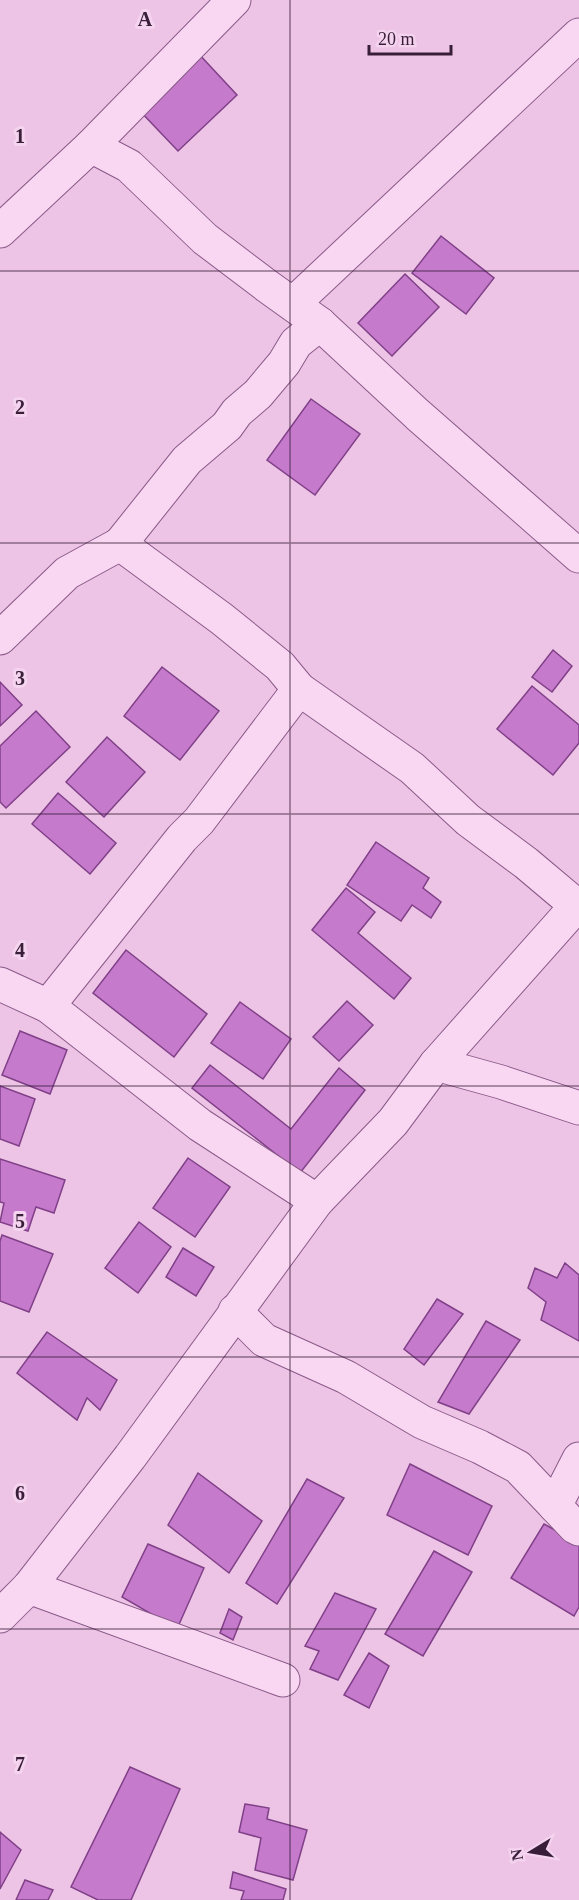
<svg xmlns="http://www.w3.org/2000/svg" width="579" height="1900" font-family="'Times New Roman',serif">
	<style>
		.building { fill: #c57acc; stroke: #804088; stroke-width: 1.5 }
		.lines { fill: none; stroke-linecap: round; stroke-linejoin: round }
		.minor-casing { stroke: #895a88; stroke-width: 35 }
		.minor { stroke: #f9d7f2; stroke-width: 33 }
		.grid { fill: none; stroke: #381e39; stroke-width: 1.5; stroke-opacity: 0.55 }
		.grid-label { font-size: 20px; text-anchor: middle; font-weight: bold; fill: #381e39; stroke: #f5d4ef; stroke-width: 6; stroke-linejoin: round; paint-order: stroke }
	</style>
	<rect width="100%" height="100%" fill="#eec4e6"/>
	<!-- building -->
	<g class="building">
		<path d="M197 52 237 95 178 151 138 109Z"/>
		<path d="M441 236 494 278 466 314 412 273Z"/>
		<path d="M405 274 439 307 392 356 358 323Z"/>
		<path d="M311 399 360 434 315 495 267 460Z"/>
		<path d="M553 650 572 666 552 692 532 677Z"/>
		<path d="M162 667 219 711 180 760 124 716Z"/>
		<path d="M0 682 22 705 0 726Z"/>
		<path d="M532 686 579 725V743L553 775 497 729Z"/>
		<path d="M36 711 70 747 6 808 0 802V746Z"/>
		<path d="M107 737 145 772 104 817 66 782Z"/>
		<path d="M58 793 116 843 90 874 32 824Z"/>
		<path d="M376 842 429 878 423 888 441 902 431 918 412 905 401 921 347 885Z"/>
		<path d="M346 888 375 912 358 933 411 978 394 999 312 930Z"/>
		<path d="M126 950 207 1014 174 1057 93 993Z"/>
		<path d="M347 1001 373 1025 339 1061 313 1037Z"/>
		<path d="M240 1002 291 1039 263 1079 211 1043Z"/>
		<path d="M20 1031 67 1050 50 1094 2 1075Z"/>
		<path d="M210 1065 291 1129 339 1068 365 1090 300 1173 192 1088Z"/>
		<path d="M0 1086 35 1099 19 1146 0 1139Z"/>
		<path d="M188 1158 230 1187 195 1237 153 1208Z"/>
		<path d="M0 1159 65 1180 54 1213 36 1207 28 1231 0 1222 4 1203 0 1202Z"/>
		<path d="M139 1222 171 1247 138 1293 105 1268Z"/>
		<path d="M2 1235 53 1254 29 1312 0 1301V1241Z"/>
		<path d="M183 1248 214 1267 196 1296 166 1277Z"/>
		<path d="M565 1263 579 1275V1341L541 1320 546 1302 528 1288 535 1268 557 1278Z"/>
		<path d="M437 1299 463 1314 424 1365 404 1349Z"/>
		<path d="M486 1321 520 1340 469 1414 438 1402Z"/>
		<path d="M47 1332 117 1380 100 1410 87 1398 77 1420 17 1373Z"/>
		<path d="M410 1464 492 1506 468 1555 387 1515Z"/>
		<path d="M198 1473 262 1521 229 1573 168 1525Z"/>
		<path d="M307 1479 344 1498 277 1604 246 1583Z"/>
		<path d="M544 1524 579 1543V1607L574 1616 511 1578Z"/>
		<path d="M148 1544 204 1568 177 1629 122 1597Z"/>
		<path d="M434 1551 472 1572 423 1656 385 1634Z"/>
		<path d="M335 1593 376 1609 338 1680 310 1669 319 1651 305 1646Z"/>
		<path d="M229 1609 242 1617 233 1640 220 1633Z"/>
		<path d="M369 1653 389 1666 369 1708 344 1695Z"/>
		<path d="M130 1767 180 1789 131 1900H98L71 1887Z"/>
		<path d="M245 1804 269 1808 267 1819 307 1830 293 1880 255 1870 261 1838 239 1832Z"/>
		<path d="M0 1832 21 1850 0 1889Z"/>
		<path d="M233 1872 286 1889 283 1900H241L244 1891 230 1888Z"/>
		<path d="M25 1880 53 1890 48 1900H16Z"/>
	</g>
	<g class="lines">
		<!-- minor casing -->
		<g class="minor-casing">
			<g id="minor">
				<path d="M91 146 234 0"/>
				<path d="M0 231 91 146 129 166 205 239 267 286 320 324 418 415 579 556"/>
				<path d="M293 304 579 35"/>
				<path d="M120 544 187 460 227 426 237 412 258 394 284 363 296 343 320 324"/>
				<path d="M0 638 67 573 120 544 222 619 280 666 299 689 412 768 468 820 526 863 577 906"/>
				<path d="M0 984 48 1006 200 1125 317 1201"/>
				<path d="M48 1006 182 838 199 821 299 689"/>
				<path d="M436 1064 501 1082 579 1108"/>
				<path d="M235 1311 264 1340 346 1377 422 1422 480 1447 518 1467 555 1506 579 1459"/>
				<path d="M555 1506 575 1527 579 1529"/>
				<path d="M29 1587 283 1680"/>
				<path d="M0 1616 29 1587 130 1457 317 1201 393 1122 436 1064 579 903"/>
			</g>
		</g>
		<!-- minor -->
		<use href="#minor" class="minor"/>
	</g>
	<!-- grid -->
	<path class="grid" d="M290 0V1900M0 271H579M0 543H579M0 814H579M0 1086H579M0 1357H579M0 1629H579"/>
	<g class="grid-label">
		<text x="145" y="26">A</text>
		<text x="20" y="143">1</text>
		<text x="20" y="414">2</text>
		<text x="20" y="685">3</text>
		<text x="20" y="957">4</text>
		<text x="20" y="1228">5</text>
		<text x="20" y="1500">6</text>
		<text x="20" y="1771">7</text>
	</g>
	<!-- north arrow -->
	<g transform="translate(531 1852) rotate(259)" stroke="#f5d4ef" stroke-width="4.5" paint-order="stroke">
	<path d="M0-4.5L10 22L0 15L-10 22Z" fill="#381e39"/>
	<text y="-9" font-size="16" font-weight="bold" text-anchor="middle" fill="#381e39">N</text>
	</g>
	<!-- scale -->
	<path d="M369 45v9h82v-9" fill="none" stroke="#381e39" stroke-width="3"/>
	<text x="378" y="45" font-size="18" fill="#381e39" stroke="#f5d4ef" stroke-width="4.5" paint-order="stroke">20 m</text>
</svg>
